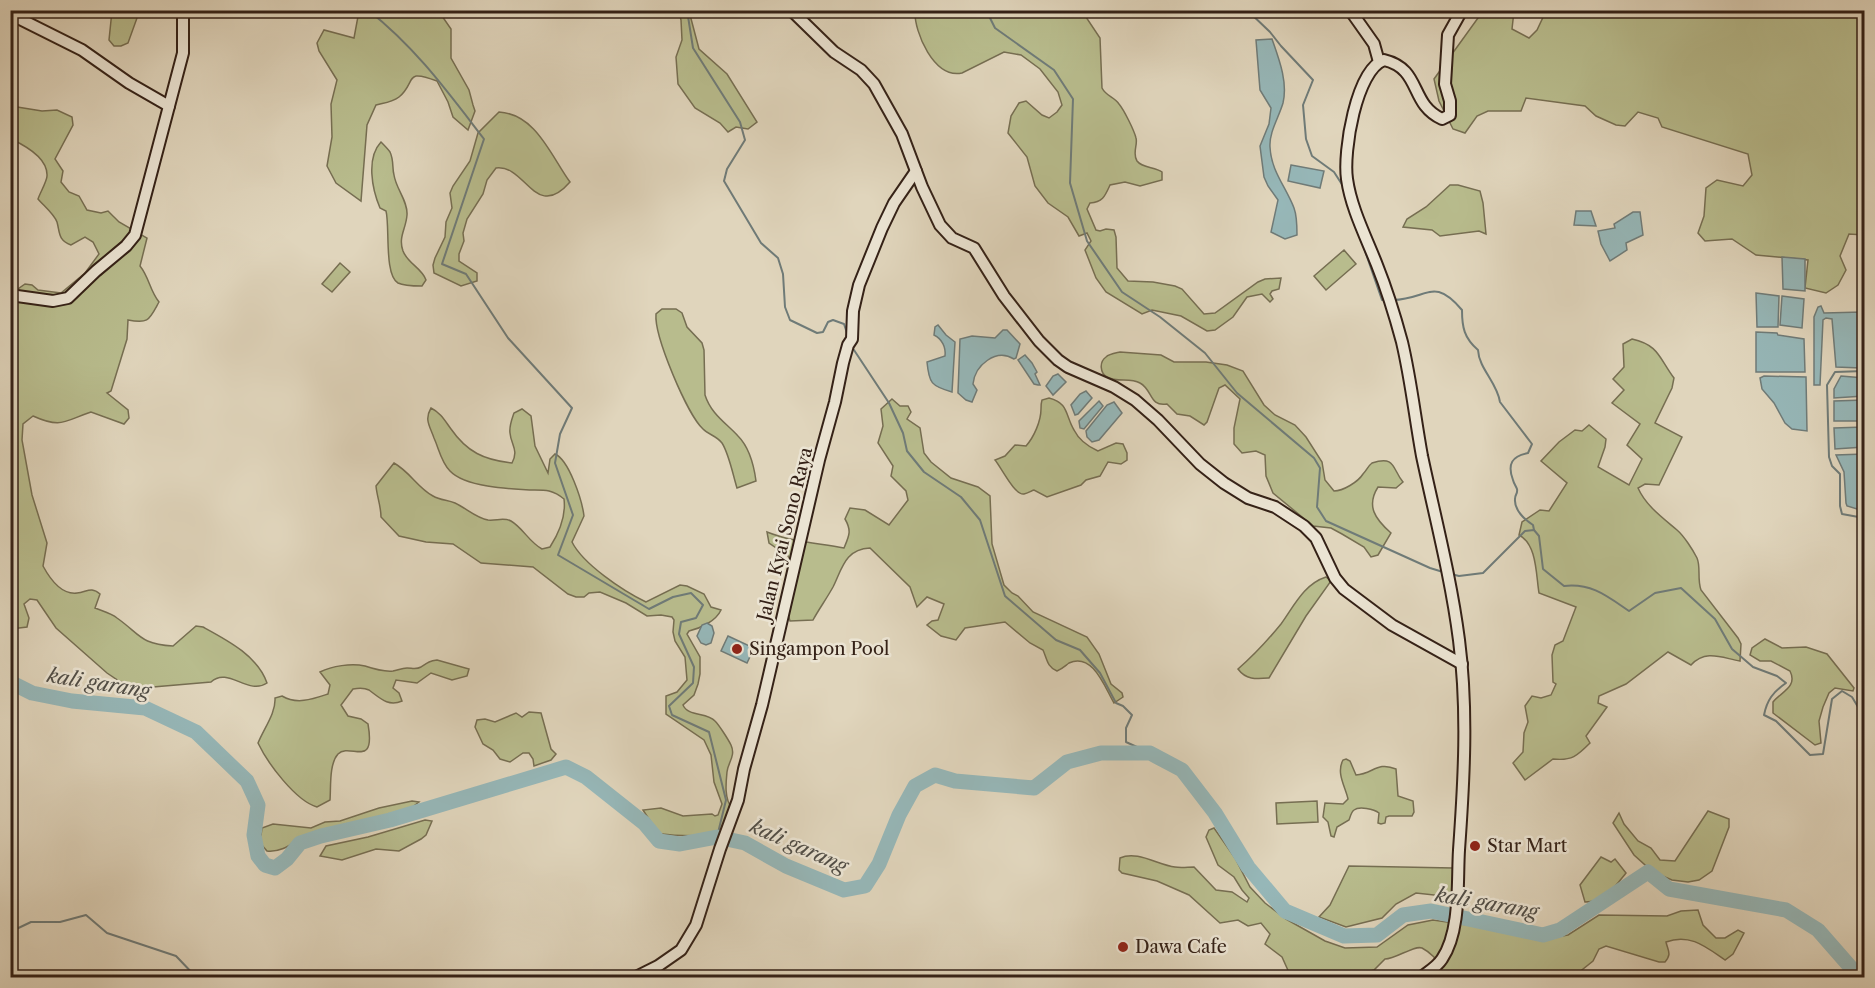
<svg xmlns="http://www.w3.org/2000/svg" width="1875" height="988" font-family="'Libre Caslon Text',serif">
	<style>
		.green { fill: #b8bc8d; stroke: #766e52; stroke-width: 1.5 }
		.water { fill: #96b7b8; stroke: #6f7b78; stroke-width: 1.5 }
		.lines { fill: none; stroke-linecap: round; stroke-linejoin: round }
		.stream { stroke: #6f7b78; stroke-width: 2 }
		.river { stroke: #96b7b8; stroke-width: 15 }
		.secondary-casing { stroke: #342117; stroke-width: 14 }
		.secondary { stroke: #ebe4d3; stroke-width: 10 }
		.poi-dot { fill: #8f2418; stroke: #ebe4d3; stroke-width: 2 }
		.labels { text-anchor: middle; stroke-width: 5; stroke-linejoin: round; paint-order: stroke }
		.street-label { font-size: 18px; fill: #342117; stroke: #ebe4d3 }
		.poi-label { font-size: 18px; fill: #342117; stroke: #ebe4d3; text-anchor: start }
		.water-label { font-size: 20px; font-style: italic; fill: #514e47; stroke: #ebe4d3 }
	</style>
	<rect width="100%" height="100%" fill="#e0d5bc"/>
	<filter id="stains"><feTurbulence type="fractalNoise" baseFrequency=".00333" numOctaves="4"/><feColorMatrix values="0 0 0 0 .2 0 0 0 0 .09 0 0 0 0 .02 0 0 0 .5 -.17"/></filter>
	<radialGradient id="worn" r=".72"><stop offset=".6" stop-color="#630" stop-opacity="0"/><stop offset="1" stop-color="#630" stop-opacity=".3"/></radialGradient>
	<!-- green -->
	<g class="green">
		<path d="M112 11H130L137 18 128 43 121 46H114L109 40Z"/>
		<path d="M359 11H434L435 15 442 16 451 29V58L469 90 473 105 475 111 468 130 453 117 448 102 437 81C403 68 417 82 399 97 393 102 384 103 376 105L367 125 361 201 336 183 327 166 332 137 331 104 337 80 319 51 317 43 324 30 354 38Z"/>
		<path d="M679 11H689L699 49 727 74 757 122 748 129 736 127 728 132 720 123 695 108 678 84 676 57 682 40 681 20Z"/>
		<path d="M915 11H1082L1100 38 1102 88C1106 96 1114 97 1119 104 1124 110 1134 130 1136 138 1138 145 1132 153 1137 161 1142 168 1155 167 1162 172V180L1140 186 1125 182 1110 185C1105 196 1103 202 1090 203L1087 209 1096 230 1100 231 1106 229 1114 230 1116 237 1117 268 1128 281 1153 282 1175 286 1182 289 1204 314 1215 313 1258 282 1265 279 1281 278 1279 289 1272 291 1270 294 1273 299 1270 302 1262 294 1247 297 1233 317 1215 330 1207 331 1181 316 1152 310 1142 314 1106 292 1096 278 1085 250 1091 241 1087 233 1079 236 1068 217 1048 203 1035 186 1027 157 1008 133 1011 116 1019 103 1026 101 1042 115 1049 118 1057 112 1062 105 1058 92 1040 69 1021 55 1004 52 962 73C934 79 914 32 915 11Z"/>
		<path d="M1483 11H1514L1512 29 1529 38 1537 30 1546 11H1864V235L1849 234 1840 256 1846 270 1838 285 1826 293 1805 288 1808 260 1756 255 1732 239 1705 241 1698 233 1704 216 1706 188 1717 180 1743 186 1752 175 1748 154 1662 127 1658 118 1638 112 1625 126 1616 125 1596 116 1585 106 1526 98 1521 111H1488L1477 116 1465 133 1453 129 1439 101 1434 79Z"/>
		<path d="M11 106 42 111 57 110 72 117 73 125 55 159 63 171 61 182 69 192 79 196 87 210 101 213 108 211 119 222 147 238 140 266C149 277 150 291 159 302 149 320 149 324 128 320L127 339 111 391 107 393 128 410 129 418 124 424 91 412C64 421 62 429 33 416L23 424 22 440 32 495 47 543 43 566C50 579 61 595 77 593 87 592 91 586 100 594L95 608C102 611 111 613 117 618 141 635 140 644 173 646L196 626 203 627C227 640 258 656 267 683 248 696 228 666 211 682L153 687 136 686 119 681 107 673 56 628 37 600 30 599 24 604 29 618 27 627 11 629V294L25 284 32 285 38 290 61 293 85 273 99 254 93 242 85 237 71 245C58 240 60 233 57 222 54 214 44 206 38 199 40 193 47 181 47 176 48 158 24 145 11 139Z"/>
		<path d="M499 112C536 114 551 156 570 182 535 222 526 164 496 168L487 180 483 194 467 219 463 233 464 241 459 254V261L477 273V281L461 286 434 273 433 265 435 258 445 237 446 222 452 208 450 193 453 186 470 161 478 133Z"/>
		<path d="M381 142C384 145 388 149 390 152 394 160 392 168 394 175 396 189 408 201 407 215 406 229 398 237 403 251 408 264 422 268 426 280L422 286C415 286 404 286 398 283 384 275 390 226 386 211L380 208C372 189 366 158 381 142Z"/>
		<path d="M1450 185H1458L1480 191 1483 203 1486 234 1479 231 1440 236 1432 230 1403 227 1407 219 1426 207Z"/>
		<path d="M1344 250 1356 264 1326 290 1314 276Z"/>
		<path d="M340 263 350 272 332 292 322 284Z"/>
		<path d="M662 309H676L682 313 687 327 702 343 704 350 705 395C711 414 726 423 738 436 749 447 754 466 756 481L737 488C733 475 729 454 722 443 717 436 709 435 703 429 687 414 654 336 656 314Z"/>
		<path d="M1632 339C1659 345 1659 358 1674 378L1672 388 1655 423 1682 437 1659 485 1645 484 1638 488C1646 506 1663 518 1677 530 1684 536 1693 550 1697 558 1701 567 1697 579 1701 590L1738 638 1741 644 1740 661C1722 658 1706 649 1691 665L1668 652 1626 684 1599 696 1598 703 1607 707 1586 736 1590 743C1577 756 1572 761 1553 759L1525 780 1513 763 1523 752 1524 733 1528 722 1525 706 1532 696 1541 698 1551 695 1556 684 1553 682 1552 655 1555 645 1563 641 1576 607 1539 593C1536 575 1537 544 1519 535L1522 522 1540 510 1549 511 1567 483 1541 461 1559 442 1575 430 1582 431 1589 425 1606 439 1605 447 1598 467 1629 485 1642 459 1627 445 1640 424 1612 403 1624 390 1613 379 1624 367 1623 344Z"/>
		<path d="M1120 352 1161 355 1174 362H1206L1227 365 1243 371 1264 405 1275 415 1295 425 1306 437 1322 462 1325 480 1334 491C1343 491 1358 482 1363 474 1367 470 1368 466 1372 463 1396 455 1392 469 1403 482L1396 488 1378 487C1366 506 1375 519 1391 533L1378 555 1371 557 1364 547 1342 534 1331 528 1313 526 1273 493 1266 476 1265 455 1256 451 1242 453 1234 444V428L1240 399 1225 385 1219 388 1207 422 1204 425 1190 416 1177 414 1167 404C1149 407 1153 390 1140 383 1130 377 1117 383 1107 377 1100 373 1099 362 1106 357 1109 354 1116 353 1120 352Z"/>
		<path d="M1049 398C1069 403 1065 415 1074 430 1079 440 1089 447 1098 451L1116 443 1123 444 1127 453V460L1121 464 1108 462 1100 476 1086 480 1081 485 1047 497 1034 490C1031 491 1028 493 1024 494 1015 496 1001 467 995 460L1005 456 1015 445 1026 446C1034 437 1041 421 1041 409 1041 406 1041 403 1042 400Z"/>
		<path d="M892 399 900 406H908L911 412 907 419 920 428 924 453 931 462 951 478 978 487 990 496 992 544 1004 585 1012 593 1018 596 1033 612 1087 637 1099 654 1111 684 1122 693 1123 697 1114 703C1105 688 1093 652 1069 663 1065 666 1062 669 1057 671 1047 667 1047 659 1043 650L1030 643 1005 622 965 628 956 640 941 636 927 625 932 621 938 620 944 604 927 597 917 607 910 587 870 548C845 549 842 569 833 587 827 598 819 609 813 620L790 621 788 614 796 570 788 556 769 543 767 532C792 542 817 543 844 548 849 536 852 531 845 519L850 508 865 510 889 525 908 500 906 491 891 476 893 466 878 443 883 426 881 409Z"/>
		<path d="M431 408C441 413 445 421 451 429 467 452 484 460 512 463 519 450 511 445 510 433 509 426 512 419 514 413L522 409 531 416 535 446 548 473 550 459 555 454C569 460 582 500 584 516L572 542C583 564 623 591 646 602L680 585 687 586 704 594 711 607 721 610C716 621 701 628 689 631L687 634 700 657V674L698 684 694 695 683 705C688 717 707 712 715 721 719 725 728 739 731 745 736 756 728 762 727 772 726 782 724 799 732 808L724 830C719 832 714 835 709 835 699 836 667 836 658 833L643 810 661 808 683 816 712 814 715 816 718 815 722 804 714 782 711 755 704 740 666 714V696L677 692 687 680 685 657 675 641 673 632 674 620 672 617 661 615 647 616 626 603 600 592 589 593 584 597H576L568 594 533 567 481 563 453 544 426 542 399 536 381 517C381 506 377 497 376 486L394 463C410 472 418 488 433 496 440 500 447 500 455 503 466 508 476 518 488 520 496 521 504 517 511 521 523 528 529 542 542 549L550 547C559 533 566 515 564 499 552 489 544 490 530 490 509 489 465 487 450 471 441 462 439 449 434 438 430 426 424 420 431 408Z"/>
		<path d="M1326 577 1331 581 1306 616 1269 678C1256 679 1246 680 1238 669 1253 656 1268 640 1281 624 1294 606 1304 584 1326 577Z"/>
		<path d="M1765 639 1782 648 1806 647 1827 654 1854 688 1853 691 1835 688 1829 693 1823 707 1819 721 1821 743 1815 745 1773 713V702C1781 692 1798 687 1790 671L1771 661H1760L1750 655 1752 648Z"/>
		<path d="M437 660 469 669 467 676 452 680 431 673 417 683 396 680 393 688 399 693 402 701C388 707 380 698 369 690 365 688 358 688 353 689L341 705 348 716 361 719 368 724C376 770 350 742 338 754 329 764 331 787 330 800L317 807C296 801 268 764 258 743 264 728 276 713 275 698L282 696C297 705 313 699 328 694L330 685 320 672C332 666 351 663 365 666 374 669 384 672 393 671 398 670 402 668 407 668 412 668 416 670 421 667 427 663 429 661 437 660Z"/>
		<path d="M529 712 541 713 551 749 556 754 551 760 534 766 533 759 529 753H523L510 762 500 759 493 750 483 744 475 727 477 720 485 719 495 722 516 713 522 717Z"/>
		<path d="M1346 759 1350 761 1356 775C1373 774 1377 761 1396 769L1398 796 1413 801 1414 812 1412 816H1389L1386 817 1385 823 1381 824 1378 823 1379 813C1374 809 1359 806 1354 810 1351 812 1350 818 1349 820L1337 827 1334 837 1331 836 1328 822 1323 817 1325 803 1343 804 1348 799C1345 786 1336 773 1343 760Z"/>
		<path d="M412 801 419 802C393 825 345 822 314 832 298 838 285 853 267 851L260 843 262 828 273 824 311 828 325 822 340 821 379 808Z"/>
		<path d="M1317 801 1318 822 1277 824 1276 803Z"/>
		<path d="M1708 811 1729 819V827L1712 871 1699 880 1688 882 1672 880 1653 872 1634 855 1613 823 1619 813 1624 824 1638 841 1651 848 1660 860 1675 861Z"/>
		<path d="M425 820 432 821 426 835 421 839 399 851 376 849 342 860 320 856 326 846 368 837Z"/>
		<path d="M1214 828 1235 858 1250 887 1265 903 1286 919 1325 941 1345 948 1377 947 1408 925 1433 920 1503 930 1538 940 1568 935 1599 915 1667 916 1681 911 1698 910 1703 925 1716 938H1725L1738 930 1744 933 1733 954 1725 960C1706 947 1690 933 1666 942 1668 951 1672 954 1665 962H1659L1606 946 1599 949 1593 961 1573 977H1430L1437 970 1434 957C1431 954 1426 950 1422 948 1414 945 1396 959 1385 959L1374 970 1353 976 1291 977 1282 957 1265 944 1270 934 1261 923 1248 926 1238 920 1220 923 1189 895 1157 881 1122 873 1119 870 1120 858C1137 850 1158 865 1175 867 1181 868 1188 867 1194 867L1216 890 1232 892 1247 902 1249 898 1242 890 1234 877 1218 865 1206 837 1209 830Z"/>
		<path d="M1601 857 1611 862 1615 859 1626 873C1614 888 1605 902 1585 902L1580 885Z"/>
		<path d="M1349 866 1453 868 1452 897 1416 893 1396 904 1382 918 1346 927 1319 917 1330 905Z"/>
	</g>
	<!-- water -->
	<g class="water">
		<path d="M1272 39C1279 59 1288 82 1283 103 1279 117 1269 132 1270 147 1271 171 1286 187 1294 208 1297 216 1297 226 1297 235L1285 239 1271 232 1278 200 1268 186 1264 177 1260 146 1269 124 1271 108 1260 90 1256 40Z"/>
		<path d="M1291 165 1324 171 1320 188 1288 181Z"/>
		<path d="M1576 211H1591L1596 226 1574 225Z"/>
		<path d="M1633 212H1640L1643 235 1626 243 1627 250 1610 261 1601 244 1598 231 1615 228 1614 224Z"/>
		<path d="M1782 257 1805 259V291L1783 289Z"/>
		<path d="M1756 293 1779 296 1778 327H1757Z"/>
		<path d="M1782 296 1804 299 1802 328 1780 325Z"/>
		<path d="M1821 306 1824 313 1862 312 1864 326V363L1861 368 1836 367 1832 319 1826 318 1823 320 1820 385H1814V317L1818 307Z"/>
		<path d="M938 325 946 335 955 342 952 392C931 386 929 383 927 362L945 356C946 347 942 339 934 335L935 327Z"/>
		<path d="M1003 330H1007L1020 344 1016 358 1014 359C996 348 975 365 973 384L977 390 972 402 966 400 958 393 960 339 972 336 995 338Z"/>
		<path d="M1756 332 1777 333 1778 335 1804 339 1805 372H1756Z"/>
		<path d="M1025 355 1032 363 1037 372 1035 374 1040 385H1038L1034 384 1018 360Z"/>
		<path d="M1058 374 1066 382 1053 395 1046 386 1053 376Z"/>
		<path d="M1764 376 1806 377 1807 431 1792 429 1785 423 1774 403 1762 389 1760 378Z"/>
		<path d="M1841 376 1864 378V396L1834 398V389Z"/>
		<path d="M1086 391 1092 398 1078 414 1075 415 1071 405 1080 394Z"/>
		<path d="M1864 400V421H1834V401Z"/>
		<path d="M1099 401 1103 406 1084 429 1080 428 1079 421Z"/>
		<path d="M1114 402 1122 413 1099 440 1092 442 1087 437 1086 431 1107 405Z"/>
		<path d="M1864 427V447L1835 449 1834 428Z"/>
		<path d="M1864 454V511L1847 506 1846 503 1844 472 1836 455Z"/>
		<path d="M707 623 712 626 714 633 711 643 706 645 701 643 697 636 702 625Z"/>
		<path d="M728 636 754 648 747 663 721 651Z"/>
	</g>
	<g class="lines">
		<!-- stream -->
		<g class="stream">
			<path d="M368 10C416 48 447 91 484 139L442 264 466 274 508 338 572 408 560 434 555 463 573 515 558 555 649 609 673 597 691 593 703 605 696 618 681 622 679 634 694 667 693 683 669 706 672 715 709 732 726 800 717 837"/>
			<path d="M687 10 693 48 740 122 745 140 727 169 724 181 761 243 778 258 783 274 785 307 790 320 817 333 823 332 828 322 833 320 844 324 847 333"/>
			<path d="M986 10 995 28 1054 70 1073 99 1070 183 1087 241 1122 292 1160 317 1205 353 1237 393 1314 458 1320 468 1317 507 1326 521 1430 568 1443 572"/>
			<path d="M1247 10 1270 32 1281 46 1313 80 1303 105 1306 139 1312 156 1334 172 1343 186"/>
			<path d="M1364 248 1382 300H1387"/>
			<path d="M1393 300C1428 299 1433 276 1462 310 1462 327 1464 338 1478 350 1479 369 1497 382 1500 402L1532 444 1528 453C1512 456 1507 464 1513 480 1514 484 1516 486 1517 489 1518 494 1515 494 1515 499 1514 510 1525 520 1533 525L1534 530"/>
			<path d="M852 347 889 403 903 433 907 451 924 472 961 497 980 520 1005 596 1056 640 1080 650 1100 673 1116 703 1123 706 1132 715 1126 728V742L1150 753"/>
			<path d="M1864 371 1835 372 1827 385 1829 457 1832 466 1840 474V506L1842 514 1864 518"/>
			<path d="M1451 574 1459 576 1483 573 1525 531 1534 530 1539 536 1543 569 1564 586C1592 583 1607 596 1629 611L1655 593 1681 588 1715 619 1732 649 1753 667 1777 676 1786 683C1773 692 1767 700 1764 715L1776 721 1810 755 1823 754 1832 699 1842 691 1852 697 1864 717"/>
			<path d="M10 932 31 922H60L86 915 107 933 176 956 197 978"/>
		</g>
		<!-- river -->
		<path class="river" d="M10 682 32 693 72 701 145 708 196 732 247 781 258 805 254 835 258 856 265 865 275 868 287 859 300 843 321 836 390 820 566 767 586 777 644 823 659 841 680 844 717 837 745 843 786 866 844 890 865 886 879 864 899 815 915 786 935 775 955 781 1034 788 1067 762 1101 753H1150L1182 770 1215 813 1248 867 1285 911 1344 936 1377 935 1403 915 1431 911 1543 935 1560 930 1648 872 1669 889 1786 910 1818 930 1860 978"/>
		<!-- secondary casing -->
		<g class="secondary-casing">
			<g id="secondary">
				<path d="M791 10 834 52 861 70 874 84 902 134 922 187 940 225 952 238 974 248 1004 296 1039 341 1058 360 1068 367 1114 387 1135 400 1158 420 1200 464 1224 483 1248 498 1275 507 1304 526 1316 538 1335 578 1344 589 1392 625 1462 664"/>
				<path d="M1350 10 1374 44 1379 62"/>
				<path d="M10 14 82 50 129 83 169 106"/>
				<path d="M10 295 53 301 68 298 96 271 126 246 135 235 183 53V10"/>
				<path d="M634 978 658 966 681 950 696 925 720 849 738 800 744 769 762 705 819 460 835 402 843 363 848 345 852 339 853 311 859 285 882 228 894 203 916 171"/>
				<path d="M1420 978C1428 972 1437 967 1442 959 1461 931 1457 882 1459 850 1464 780 1468 710 1459 640 1451 578 1435 517 1422 456 1415 418 1411 380 1402 342 1395 316 1387 290 1377 265 1366 237 1351 208 1347 179 1343 152 1356 70 1384 60 1422 69 1409 104 1442 119L1450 115V101L1445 84 1448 35 1462 10"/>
			</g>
		</g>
		<!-- secondary -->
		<use href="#secondary" class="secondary"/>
	</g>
	<!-- markers -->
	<g class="poi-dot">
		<circle cx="737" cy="649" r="6"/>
		<circle cx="1475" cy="846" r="6"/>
		<circle cx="1123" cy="947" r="6"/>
	</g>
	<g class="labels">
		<!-- street labels -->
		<g class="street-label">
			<text transform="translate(785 534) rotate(-76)" y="6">Jalan Kyai Sono Raya</text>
		</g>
		<!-- poi labels -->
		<g class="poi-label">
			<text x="749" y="655">Singampon Pool</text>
			<text x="1487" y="852">Star Mart</text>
			<text x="1135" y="953">Dawa Cafe</text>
		</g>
		<!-- water labels -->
		<g class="water-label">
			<text transform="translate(99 683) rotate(9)" y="7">kali garang</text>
			<text transform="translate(799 846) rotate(24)" y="7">kali garang</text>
			<text transform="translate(1487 903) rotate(10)" y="7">kali garang</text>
		</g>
	</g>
	<!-- margin -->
	<rect width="1875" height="988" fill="none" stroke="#e0d5bc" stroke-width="36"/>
	<rect x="12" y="12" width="1851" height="964" fill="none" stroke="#342117" stroke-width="3"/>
	<rect x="18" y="18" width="1839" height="952" fill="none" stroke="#342117" stroke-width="1.5"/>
	<rect width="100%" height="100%" filter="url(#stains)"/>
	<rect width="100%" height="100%" fill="url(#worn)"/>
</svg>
